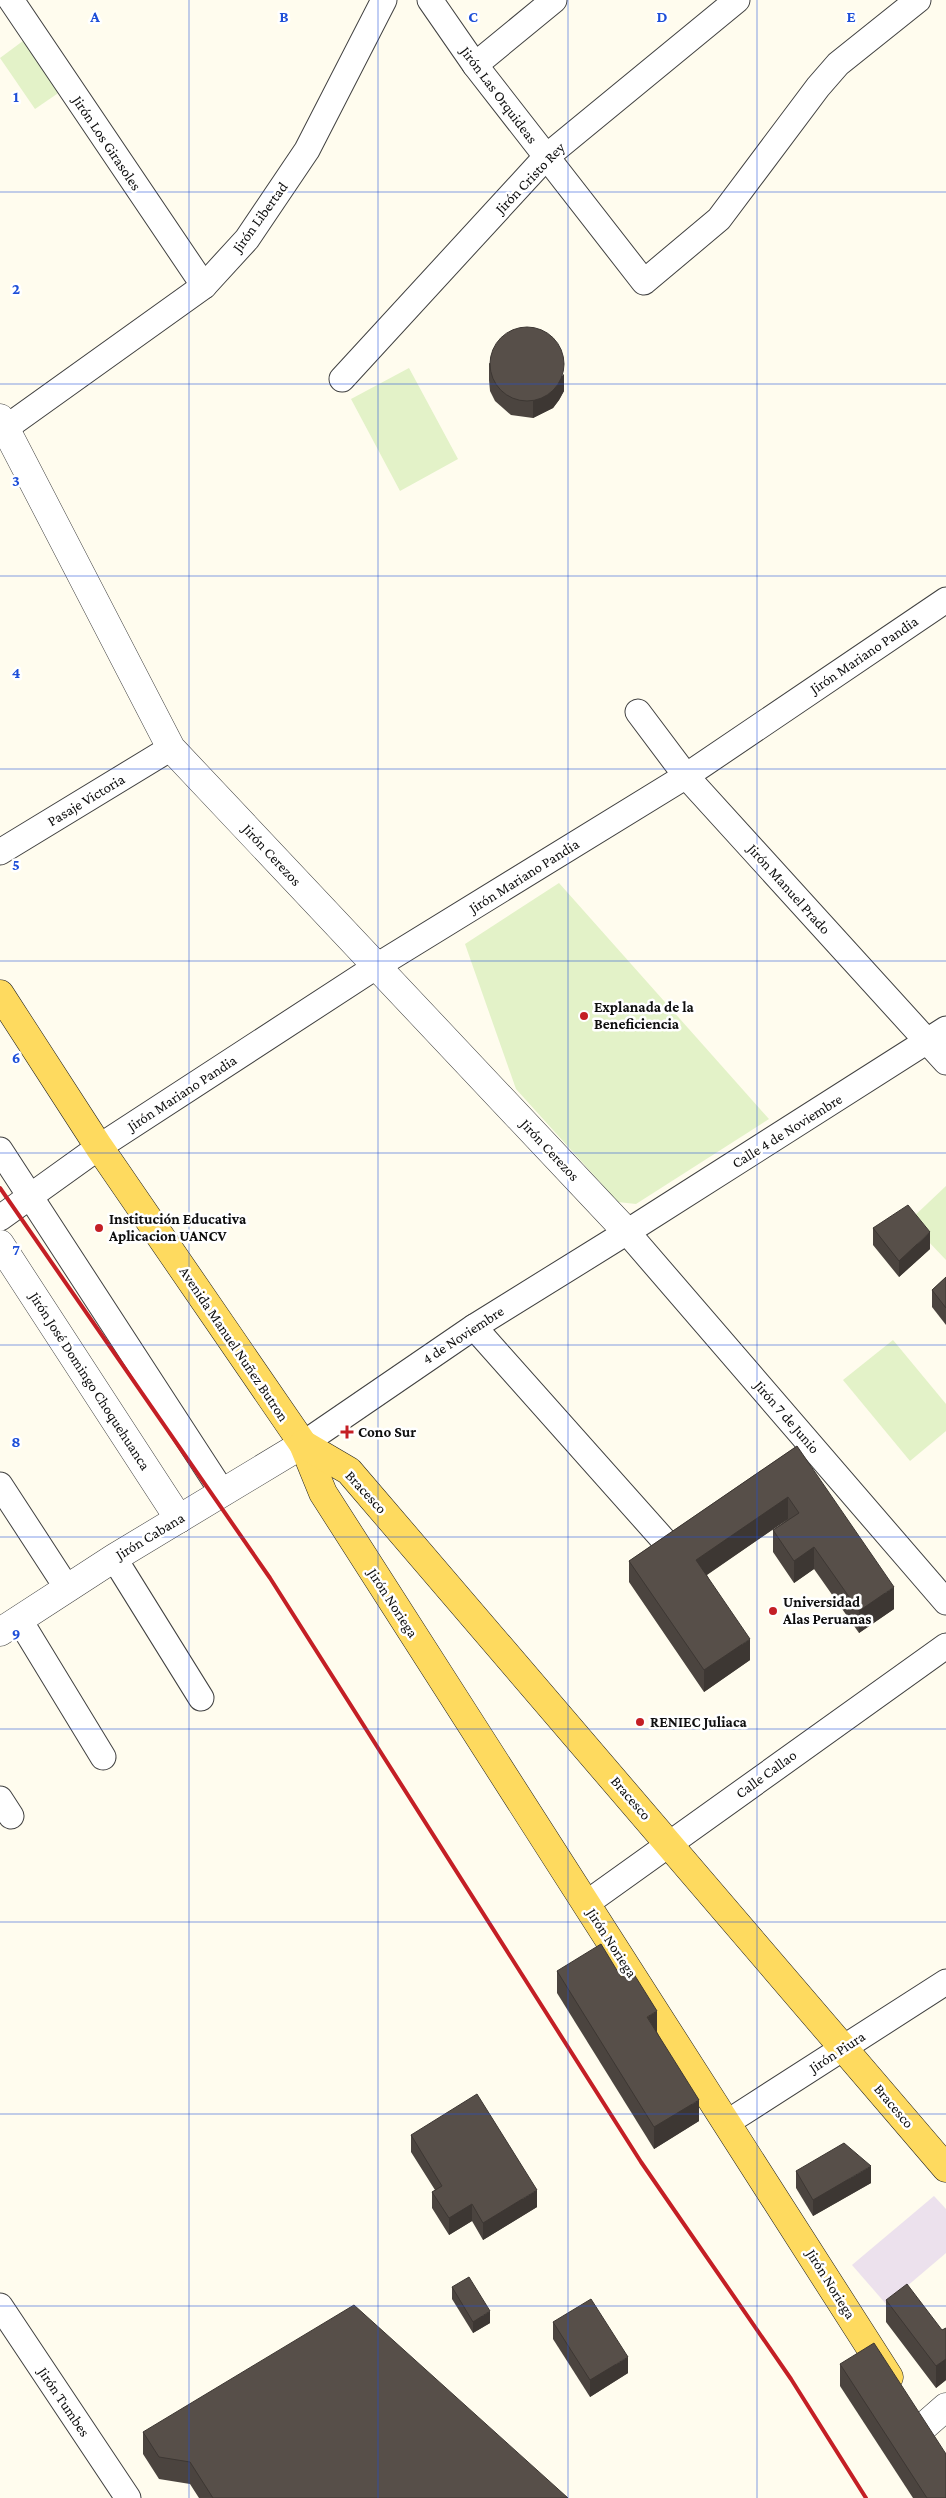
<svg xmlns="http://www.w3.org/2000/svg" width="946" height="2498" font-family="'Crimson Pro',serif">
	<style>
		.industrial { fill: #ece1ed }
		.pitch { fill: #e3f2c8 }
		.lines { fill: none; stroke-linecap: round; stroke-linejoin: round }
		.minor-casing { stroke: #414141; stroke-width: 27 }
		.tertiary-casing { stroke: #414141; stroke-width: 29 }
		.primary-casing { stroke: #1f1f1f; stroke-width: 29 }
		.minor { stroke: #fff; stroke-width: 25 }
		.tertiary { stroke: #fff; stroke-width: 28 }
		.primary { stroke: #feda5f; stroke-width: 28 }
		.rail { stroke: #c41f25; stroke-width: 4 }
		.wall { fill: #4b443f }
		.shaded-wall { fill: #3d3733 }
		.building { fill: #574f49; stroke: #3d3733 }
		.grid { fill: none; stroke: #1d4ed8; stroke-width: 1; stroke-opacity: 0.55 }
		.poi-dot { fill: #c41f25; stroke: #fff; stroke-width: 2 }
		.labels { text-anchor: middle; stroke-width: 5; stroke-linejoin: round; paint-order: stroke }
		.street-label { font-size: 15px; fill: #0e0e0e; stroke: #fff }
		.poi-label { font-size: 15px; font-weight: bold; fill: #0e0e0e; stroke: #fff; text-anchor: start }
		.grid-label { font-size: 16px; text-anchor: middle; font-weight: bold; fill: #1d4ed8; stroke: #fff; stroke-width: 5; stroke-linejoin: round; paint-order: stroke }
	</style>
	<rect width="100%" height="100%" fill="#fffcee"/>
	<!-- industrial -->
	<path class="industrial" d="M934 2196 946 2209V2253L886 2304 852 2265Z"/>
	<!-- pitch -->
	<g class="pitch">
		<path d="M31 35 67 87 35 109 0 58Z"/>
		<path d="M409 368 458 459 400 491 351 399Z"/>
		<path d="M559 883 769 1119 636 1204 618 1202 516 1089 465 944Z"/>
		<path d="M946 1186V1260L909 1221Z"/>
		<path d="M893 1340 946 1404V1431L910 1461 843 1380Z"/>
	</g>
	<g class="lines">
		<!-- minor casing -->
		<g class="minor-casing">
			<g id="minor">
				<path d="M11 0 204 286"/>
				<path d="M430 0 475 65 644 282 719 219 818 87 838 64 918 0"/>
				<path d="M475 65 554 0"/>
				<path d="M342 379 546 157 737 0"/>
				<path d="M0 432 204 286 247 239 307 150 384 0"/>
				<path d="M638 712 686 776 946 1062"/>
				<path d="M0 852 171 748"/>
				<path d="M0 1150 223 1493"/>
				<path d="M0 1218 99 1147 377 966 686 776 946 600"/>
				<path d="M627 1232 946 1602"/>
				<path d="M474 1327 668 1545"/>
				<path d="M303 1444 474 1327 627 1232 946 1029"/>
				<path d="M0 1485 67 1588"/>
				<path d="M114 1558 201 1698"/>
				<path d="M19 1619 103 1757"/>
				<path d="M0 1799 11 1816"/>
				<path d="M587 1903 946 1646"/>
				<path d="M728 2122 946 1982"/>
				<path d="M0 2306 128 2498"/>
			</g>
		</g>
		<!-- tertiary casing -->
		<g class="tertiary-casing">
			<g id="tertiary">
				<path d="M0 418 171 748 627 1232"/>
				<path d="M0 1244 179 1519"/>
				<path d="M0 1632 114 1558 303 1444"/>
				<path d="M922 2428 946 2407"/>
			</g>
		</g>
		<!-- primary casing -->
		<g class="primary-casing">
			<g id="primary">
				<path d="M0 994 99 1147 303 1444 323 1493 889 2377"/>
				<path d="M303 1444 349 1471 946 2168"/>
			</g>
		</g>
		<!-- minor -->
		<use href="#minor" class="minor"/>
		<!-- tertiary -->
		<use href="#tertiary" class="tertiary"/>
		<!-- primary -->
		<use href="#primary" class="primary"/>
		<!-- rail -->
		<path class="rail" d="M0 1188 270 1578 641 2162 791 2379 866 2498"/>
	</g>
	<!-- wall -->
	<g class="wall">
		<path d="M489 363 564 391 559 400 553 408 533 418 511 415 495 401 490 391 489 380Z"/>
		<path d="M873 1228 930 1249 899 1277 873 1245Z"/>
		<path d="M946 1277V1325L932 1307V1290Z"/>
		<path d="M797 1446 894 1609 859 1633 814 1569 794 1583 773 1552V1530L788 1519 707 1575 750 1660 704 1692 629 1582V1561Z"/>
		<path d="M557 1971 621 1977 657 2032 699 2121 654 2149 557 1993Z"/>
		<path d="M411 2135 537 2207 483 2240 472 2221 449 2235 432 2208V2192L435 2190 411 2152Z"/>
		<path d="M796 2171 871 2183 813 2216 796 2188Z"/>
		<path d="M452 2287 490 2323 473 2333 452 2299Z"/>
		<path d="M886 2300 942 2330 946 2328V2380L936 2388 886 2322Z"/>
		<path d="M553 2322 628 2373 590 2397 553 2339Z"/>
		<path d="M840 2364 946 2498H913L840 2386Z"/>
		<path d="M143 2432 568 2498H199L190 2484 159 2479 143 2454Z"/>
	</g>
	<!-- shaded-wall -->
	<g class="shaded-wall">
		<path d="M564 374V391L559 400 553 408 533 418V401Z"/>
		<path d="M930 1232V1249L899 1277V1261Z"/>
		<path d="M788 1497V1519L696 1582V1560Z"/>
		<path d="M814 1547V1569L794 1583V1561Z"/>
		<path d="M894 1587V1609L859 1633V1611Z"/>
		<path d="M750 1639V1660L704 1692V1670Z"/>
		<path d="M657 2011V2033L647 2017Z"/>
		<path d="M699 2100V2121L654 2149V2127Z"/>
		<path d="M871 2166V2183L813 2216V2200Z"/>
		<path d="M537 2190V2207L483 2240V2223Z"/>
		<path d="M472 2204V2221L449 2235V2218Z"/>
		<path d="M490 2311V2323L473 2333V2322Z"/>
		<path d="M628 2357V2373L590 2397V2380Z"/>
		<path d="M946 2359V2380L936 2388V2366Z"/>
	</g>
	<!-- building -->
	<g class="building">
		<circle cx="527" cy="364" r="37"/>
		<path d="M908 1205 930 1232 899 1261 873 1228Z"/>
		<path d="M946 1277V1308L932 1290Z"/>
		<path d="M797 1446 894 1587 859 1611 814 1547 794 1561 773 1530 799 1513 788 1497 696 1560 750 1639 704 1670 629 1561Z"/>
		<path d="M601 1944 621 1977 632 1971 657 2011 647 2017 699 2100 654 2127 557 1971Z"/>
		<path d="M477 2094 537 2190 483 2223 472 2204 449 2218 432 2192 442 2186 411 2135Z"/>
		<path d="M844 2143 871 2166 813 2200 796 2171Z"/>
		<path d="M469 2277 490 2311 473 2322 452 2287Z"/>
		<path d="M907 2284 942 2330 946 2328V2359L936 2366 886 2300Z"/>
		<path d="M591 2299 628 2357 590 2380 553 2322Z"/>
		<path d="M354 2305 568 2498H213L190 2462 159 2457 143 2432Z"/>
		<path d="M874 2343 946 2454V2498H927L840 2364Z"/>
	</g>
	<!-- grid -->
	<path class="grid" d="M189 0V2498M378 0V2498M568 0V2498M757 0V2498M0 192H946M0 384H946M0 576H946M0 769H946M0 961H946M0 1153H946M0 1345H946M0 1537H946M0 1729H946M0 1922H946M0 2114H946M0 2306H946"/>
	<!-- markers -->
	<g class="poi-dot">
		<circle cx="584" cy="1016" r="5"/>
		<circle cx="99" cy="1228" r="5"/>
		<path d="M344.5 1424.5h5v5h5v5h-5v5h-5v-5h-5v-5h5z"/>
		<circle cx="773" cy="1611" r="5"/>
		<circle cx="640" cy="1722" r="5"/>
	</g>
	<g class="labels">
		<!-- street labels -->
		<g class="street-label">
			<text transform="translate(499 95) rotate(53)" y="5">Jirón Las Orquideas</text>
			<text transform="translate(107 143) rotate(56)" y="5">Jirón Los Girasoles</text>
			<text transform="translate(530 178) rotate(-46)" y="5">Jirón Cristo Rey</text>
			<text transform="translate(260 217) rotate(-54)" y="5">Jirón Libertad</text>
			<text transform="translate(864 655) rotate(-34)" y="5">Jirón Mariano Pandia</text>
			<text transform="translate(86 800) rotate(-31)" y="5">Pasaje Victoria</text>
			<text transform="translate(272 855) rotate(47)" y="5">Jirón Cerezos</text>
			<text transform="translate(524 876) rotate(-32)" y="5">Jirón Mariano Pandia</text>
			<text transform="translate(789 889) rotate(48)" y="5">Jirón Manuel Prado</text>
			<text transform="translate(182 1093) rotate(-33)" y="5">Jirón Mariano Pandia</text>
			<text transform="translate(787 1131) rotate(-32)" y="5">Calle 4 de Noviembre</text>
			<text transform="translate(550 1150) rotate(47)" y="5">Jirón Cerezos</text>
			<text transform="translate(463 1335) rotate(-33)" y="5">4 de Noviembre</text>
			<text transform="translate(234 1344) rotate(56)" y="5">Avenida Manuel Nuñez Butron</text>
			<text transform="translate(90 1381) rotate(57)" y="5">Jirón José Domingo Choquehuanca</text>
			<text transform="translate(787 1417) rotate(49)" y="5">Jirón 7 de Junio</text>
			<text transform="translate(366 1492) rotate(47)" y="5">Bracesco</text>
			<text transform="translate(150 1536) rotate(-31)" y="5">Jirón Cabana</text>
			<text transform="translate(393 1603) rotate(57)" y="5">Jirón Noriega</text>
			<text transform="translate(766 1774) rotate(-36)" y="5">Calle Callao</text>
			<text transform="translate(631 1798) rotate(49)" y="5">Bracesco</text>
			<text transform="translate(612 1943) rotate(57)" y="5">Jirón Noriega</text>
			<text transform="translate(837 2052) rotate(-33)" y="5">Jirón Piura</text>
			<text transform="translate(894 2106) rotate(50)" y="5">Bracesco</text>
			<text transform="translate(831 2284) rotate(58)" y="5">Jirón Noriega</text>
			<text transform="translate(64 2402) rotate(56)" y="5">Jirón Tumbes</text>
		</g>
		<!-- poi labels -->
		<g class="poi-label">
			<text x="594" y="1012">Explanada de la<tspan x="594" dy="17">Beneficiencia</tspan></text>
			<text x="109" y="1224">Institución Educativa<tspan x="109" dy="17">Aplicacion UANCV</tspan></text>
			<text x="358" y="1437">Cono Sur</text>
			<text x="783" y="1607">Universidad<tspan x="783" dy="17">Alas Peruanas</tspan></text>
			<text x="650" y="1727">RENIEC Juliaca</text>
		</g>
	</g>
	<g class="grid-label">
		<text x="95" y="22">A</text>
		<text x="284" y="22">B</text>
		<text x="473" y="22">C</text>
		<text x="662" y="22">D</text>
		<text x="851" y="22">E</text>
		<text x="16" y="102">1</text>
		<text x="16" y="294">2</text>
		<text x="16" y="486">3</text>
		<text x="16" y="678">4</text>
		<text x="16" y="870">5</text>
		<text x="16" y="1063">6</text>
		<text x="16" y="1255">7</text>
		<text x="16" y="1447">8</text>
		<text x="16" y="1639">9</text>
	</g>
</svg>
